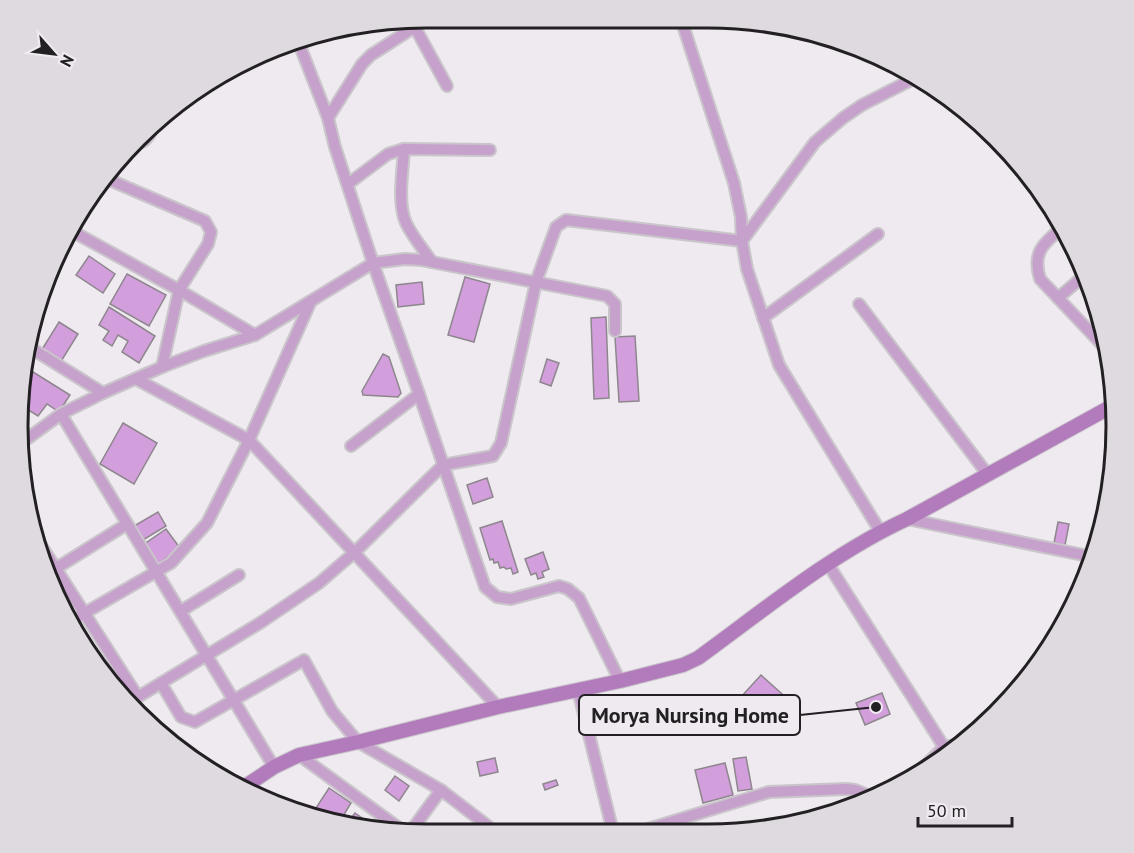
<svg xmlns="http://www.w3.org/2000/svg" width="1134" height="853" font-family="'PT Sans',sans-serif">
	<style>
		.building { fill: #d39edc; stroke: #8d878d; stroke-width: 1.5 }
		.lines { fill: none; stroke-linecap: round; stroke-linejoin: round }
		.street-casing { stroke: #cac5cb; stroke-width: 14 }
		.secondary-casing { stroke: #cac5cb; stroke-width: 16 }
		.street { stroke: #c6a1cc; stroke-width: 10 }
		.secondary { stroke: #b27bbc; stroke-width: 14 }
		.rim { fill: none; stroke: #222022; stroke-width: 3 }
		.leader { fill: none; stroke: #222022; stroke-width: 2 }
		.callout-dot { fill: #222022; stroke: #efe9f0; stroke-width: 2 }
		.callout { fill: #efe9f0; stroke: #222022; stroke-width: 2 }
		.callout-label { font-size: 22px; text-anchor: middle; font-weight: bold; fill: #222022 }
	</style>
	<rect width="100%" height="100%" fill="#efe9f0"/>
	<!-- building -->
	<g class="building">
		<path d="M89 256 115 274 103 293 76 275Z"/>
		<path d="M127 274 166 295 149 326 110 304Z"/>
		<path d="M465 277 490 284 474 342 448 335Z"/>
		<path d="M422 282 424 304 398 307 396 285Z"/>
		<path d="M109 307 155 336 139 363 122 352 128 341 118 335 112 346 103 340 109 331 99 325Z"/>
		<path d="M606 317 609 398 594 399 591 318Z"/>
		<path d="M59 322 78 334 60 363 41 351Z"/>
		<path d="M635 336 639 401 619 402 615 337Z"/>
		<path d="M383 354 389 357 401 393 398 397 363 395 362 391Z"/>
		<path d="M547 359 559 363 551 386 540 382Z"/>
		<path d="M25 367 70 395 59 412 47 404 38 416 22 406Z"/>
		<path d="M123 423 157 443 134 484 100 464Z"/>
		<path d="M487 478 493 497 473 504 467 485Z"/>
		<path d="M158 512 166 526 143 540 134 526Z"/>
		<path d="M502 521 518 572 513 574 511 568 506 569 504 567 500 568 498 562 494 563 493 559 490 560 480 528Z"/>
		<path d="M1058 522 1069 524 1065 545 1054 543Z"/>
		<path d="M166 529 180 548 157 565 143 545Z"/>
		<path d="M543 552 549 569 542 572 544 577 538 579 536 573 531 575 525 559Z"/>
		<path d="M761 675 800 710 780 732 741 697Z"/>
		<path d="M882 693 890 714 865 725 856 703Z"/>
		<path d="M746 757 752 789 738 791 733 759Z"/>
		<path d="M495 758 498 772 480 776 477 762Z"/>
		<path d="M725 763 733 795 703 803 695 770Z"/>
		<path d="M395 776 409 786 399 801 385 790Z"/>
		<path d="M556 780 558 785 545 790 543 784Z"/>
		<path d="M329 788 351 803 339 823 316 808Z"/>
		<path d="M355 813 369 823 364 829 346 825Z"/>
	</g>
	<g class="lines">
		<!-- street casing -->
		<g class="street-casing">
			<g id="street">
				<path d="M681 19 734 183 741 217 742 241 747 269 779 365 880 531"/>
				<path d="M411 20 447 86"/>
				<path d="M298 41 328 118 335 147 373 263 419 394 485 587 497 597 511 599 559 586 568 589 579 598 620 681"/>
				<path d="M328 118 362 64 371 55 416 26"/>
				<path d="M137 143C144 143 149 137 151 131"/>
				<path d="M404 149C403 170 397 203 406 223 412 236 423 249 432 262"/>
				<path d="M105 178 205 221 211 232 208 244 179 290 162 367"/>
				<path d="M348 184 388 154 404 149 490 150"/>
				<path d="M1062 228C1043 243 1032 253 1040 279L1109 352"/>
				<path d="M70 230 179 290 255 335"/>
				<path d="M1058 298 1086 274"/>
				<path d="M859 304 988 475"/>
				<path d="M763 318 878 234"/>
				<path d="M26 345 103 393"/>
				<path d="M136 379 249 440 498 707"/>
				<path d="M61 414 274 767"/>
				<path d="M20 444 61 414 103 393 162 367 204 351 255 335 373 263 405 259 421 260 607 296 615 304V331"/>
				<path d="M351 446 419 394"/>
				<path d="M907 519 1093 557"/>
				<path d="M35 536 138 697"/>
				<path d="M828 564 944 747"/>
				<path d="M47 574 127 524"/>
				<path d="M181 611 239 575"/>
				<path d="M71 621 171 563 207 523 249 440 311 301"/>
				<path d="M161 683 181 717 195 722 304 660 332 711 358 742 441 790 488 826"/>
				<path d="M578 690 613 832"/>
				<path d="M128 703 260 623 319 583 355 552 443 465 493 456 501 443 536 282 556 227 566 220 742 241 815 142 843 118 862 105 915 78"/>
				<path d="M299 755 403 831"/>
				<path d="M921 773 924 767 944 747 962 744"/>
				<path d="M411 831 441 790"/>
				<path d="M638 832 769 792 846 789 855 790 875 798"/>
			</g>
		</g>
		<!-- secondary casing -->
		<g class="secondary-casing">
			<path id="secondary" d="M241 789 274 767 299 755 358 742 498 707 620 681 683 665 698 658C764 610 833 553 907 519L1114 405"/>
		</g>
		<!-- street -->
		<use href="#street" class="street"/>
		<!-- secondary -->
		<use href="#secondary" class="secondary"/>
	</g>
	<!-- crop -->
	<path d="M0 0H1134V853H0ZM426 28H708A398 398 0 0 1 1106 426V426A398 398 0 0 1 708 824H426A398 398 0 0 1 28 426V426A398 398 0 0 1 426 28Z" fill="#dfd9e0" fill-rule="evenodd"/>
	<path class="rim" d="M426 28H708A398 398 0 0 1 1106 426V426A398 398 0 0 1 708 824H426A398 398 0 0 1 28 426V426A398 398 0 0 1 426 28Z"/>
	<!-- callouts -->
	<path class="leader" d="M876 707L800 715"/>
	<circle class="callout-dot" cx="876" cy="707" r="6"/>
	<rect class="callout" x="579" y="695" width="221" height="40" rx="6"/>
	<g class="callout-label">
		<text x="690" y="723">Morya Nursing Home</text>
	</g>
	<!-- north arrow -->
	<g transform="translate(54 54) rotate(118)" stroke="#efe9f0" stroke-width="4.5" paint-order="stroke">
	<path d="M0-4.5L10 22L0 15L-10 22Z" fill="#222022"/>
	<text y="-9" font-size="16" font-weight="bold" text-anchor="middle" fill="#222022">N</text>
	</g>
	<!-- scale -->
	<path d="M918 817v9h94v-9" fill="none" stroke="#222022" stroke-width="3"/>
	<text x="927" y="817" font-size="18" fill="#222022" stroke="#efe9f0" stroke-width="4.5" paint-order="stroke">50 m</text>
</svg>
